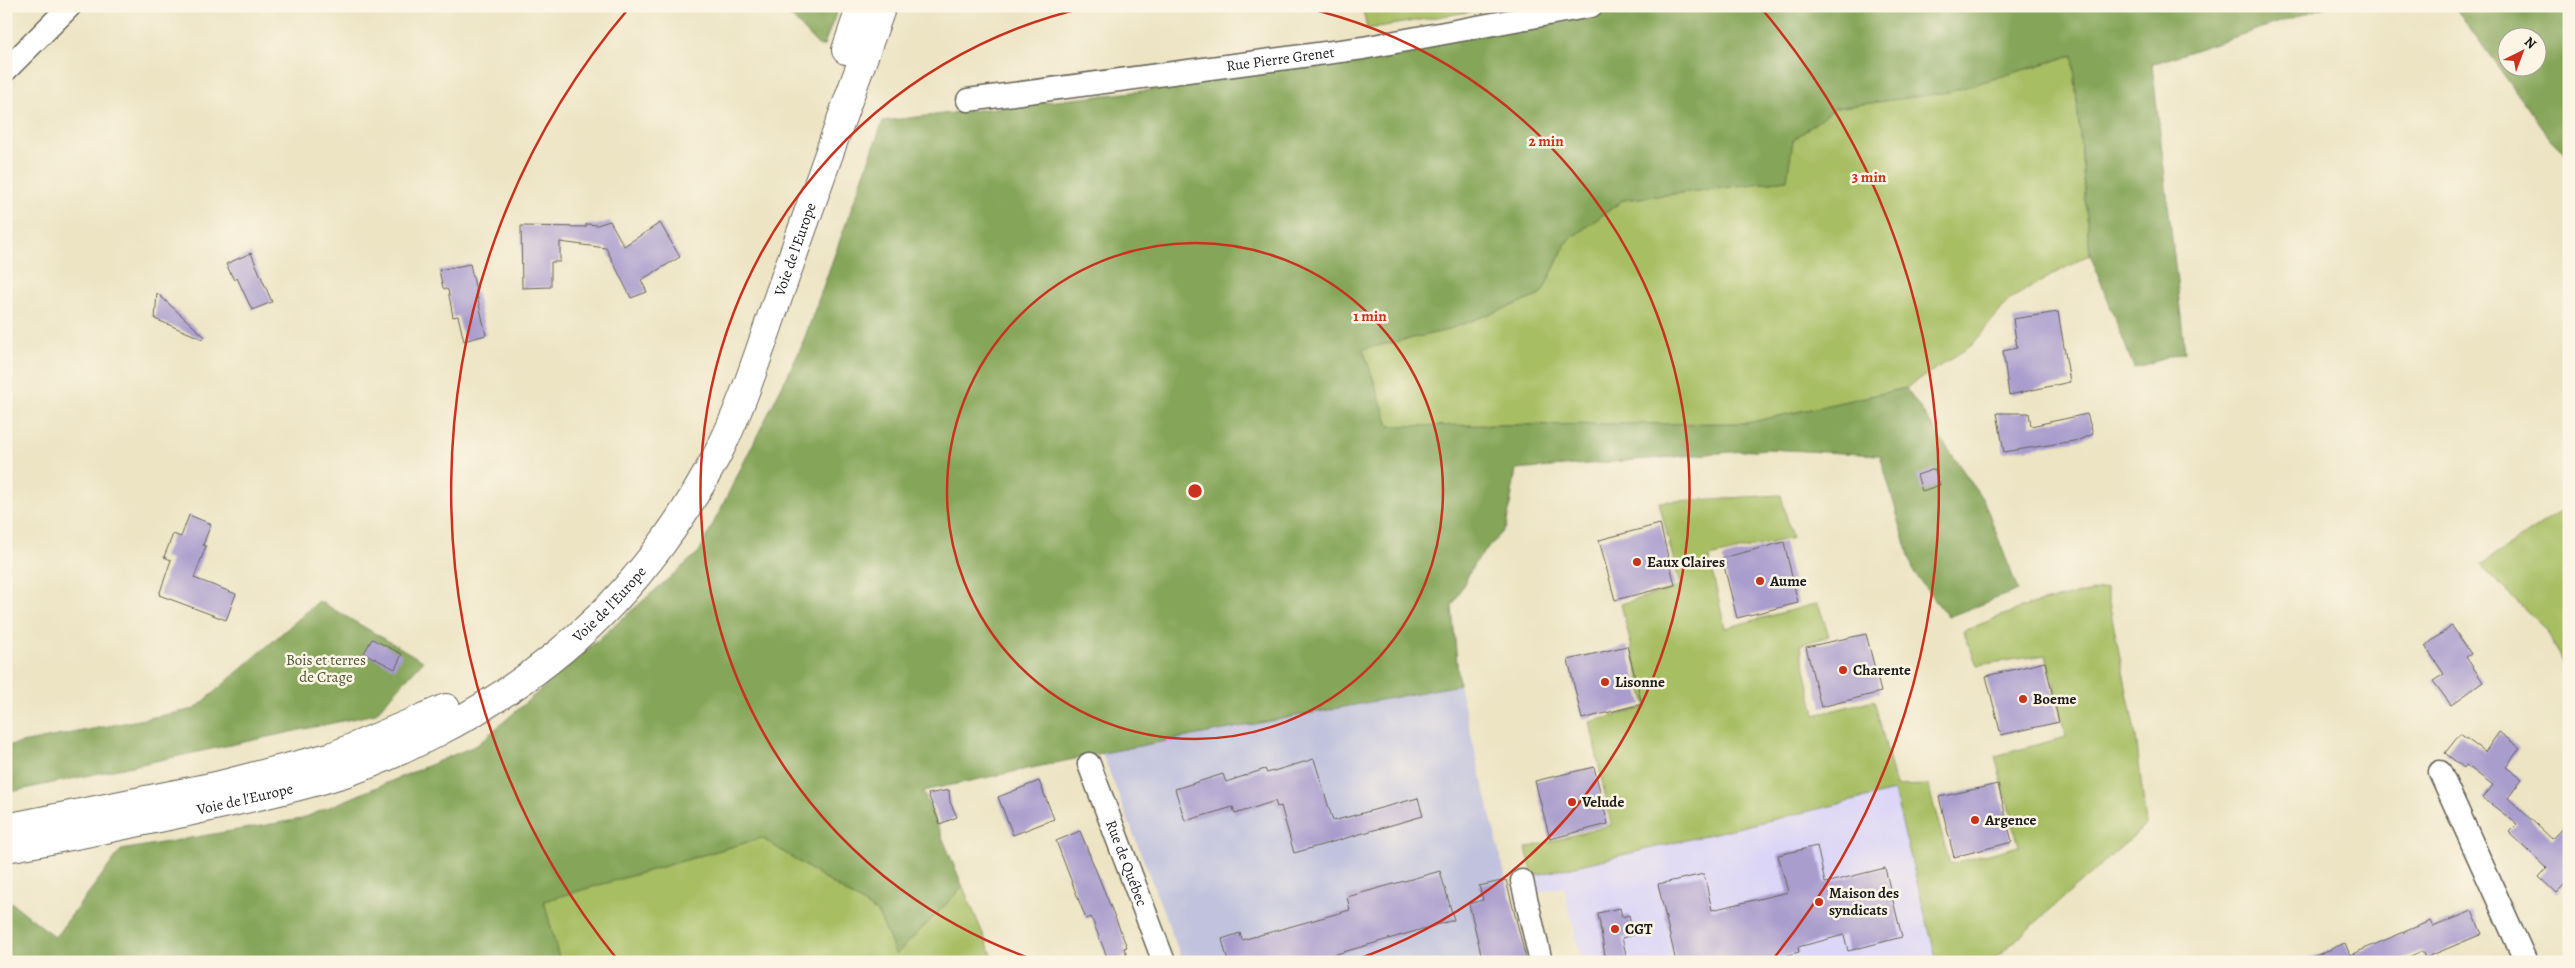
<svg xmlns="http://www.w3.org/2000/svg" width="2575" height="968" font-family="Alegreya,serif">
	<style>
		.built { fill: #dbd6f7 }
		.industrial { fill: #c1c2dd }
		.green { fill: #a7be63; stroke: #626d40 }
		.forest { fill: #85a559; stroke: #50603a; fill-rule: evenodd }
		.building { fill: #a99dcd }
		.lines { fill: none; stroke-linecap: round; stroke-linejoin: round }
		.street-casing { stroke: #656257; stroke-width: 25 }
		.secondary-casing { stroke: #656257; stroke-width: 30 }
		.street { stroke: #fff; stroke-width: 22 }
		.secondary { stroke: #fff; stroke-width: 28 }
		.ring { fill: none; stroke: #c8321e; stroke-width: 2.5 }
		.poi-dot { fill: #c8321e; stroke: #fcf5e5; stroke-width: 2 }
		.labels { text-anchor: middle; stroke-width: 5; stroke-linejoin: round; paint-order: stroke }
		.street-label { font-size: 15px; fill: #1c1c1c; stroke: #fcf5e5 }
		.poi-label { font-size: 15px; font-weight: bold; fill: #1c1c1c; stroke: #fcf5e5; text-anchor: start }
		.park-label { font-size: 15px; fill: #4d5535; stroke: #fcf5e5 }
		.centre { fill: #c8321e; stroke: #fcf5e5; stroke-width: 2.5 }
		.ring-label { font-size: 15px; text-anchor: middle; font-weight: bold; fill: #c8321e; stroke: #fcf5e5; stroke-width: 5; stroke-linejoin: round; paint-order: stroke }
	</style>
	<rect width="100%" height="100%" fill="#fcf5e5"/>
	<filter id="ink" filterUnits="userSpaceOnUse"><feTurbulence type="fractalNoise" baseFrequency=".02" numOctaves="2"/><feDisplacementMap in="SourceGraphic" scale="10" xChannelSelector="R" yChannelSelector="G"/><feConvolveMatrix kernelMatrix="1 2 1 2 8 2 1 2 1" color-interpolation-filters="sRGB"/></filter>
	<filter id="wash" filterUnits="userSpaceOnUse"><feTurbulence type="fractalNoise" baseFrequency=".0096" numOctaves="4" result="noise"/><feDisplacementMap in="SourceGraphic" scale="20" xChannelSelector="R" yChannelSelector="G"/><feGaussianBlur stdDeviation="1.12" result="paint"/><feColorMatrix in="noise" values="0 0 0 0 0 0 0 0 0 0 0 0 0 0 0 0 0 1.4 0 .05"/><feComposite in="paint" operator="in"/></filter>
	<g filter="url(#wash)">
		<rect width="100%" height="100%" fill="#ede4c4"/>
		<!-- built -->
		<path class="built" d="M1894 791 1937 962H1582L1564 887 1536 893 1533 876Z"/>
		<!-- industrial -->
		<path class="industrial" d="M1459 685 1526 962H1183L1102 753Z"/>
		<!-- green -->
		<g class="green">
			<path d="M1362 6H1502L1367 29Z"/>
			<path d="M2073 55 2090 254 2010 299 1972 345 1906 388 1747 423 1389 426 1363 349 1444 331 1541 295 1567 241 1623 200 1786 180 1793 140 1835 108 1949 92Z"/>
			<path d="M1781 495 1792 538 1709 557 1725 628 1818 603 1829 636 1800 645 1815 715 1874 700 1896 786 1928 785 1950 864 2019 846 1995 756 2066 737 2046 655 1977 665 1963 631 2029 605 2106 588 2136 736 2146 825 1991 962H1937L1894 791 1533 876 1526 848 1611 825 1590 722 1646 707 1621 604 1680 586 1659 502Z"/>
			<path d="M2569 506V675L2547 631 2480 565Z"/>
			<path d="M762 838 878 913 896 954 963 887 995 962H560L543 901Z"/>
		</g>
		<!-- forest -->
		<g class="forest">
			<path d="M781 6H839L823 47 822 44 820 47Z"/>
			<path d="M1655 6H2329L2152 64 2185 352 2134 368 2090 254 2073 55 1949 92 1835 108 1793 140 1787 180 1623 200 1567 241 1541 295 1444 331 1363 349 1389 426 1747 423 1906 388 1984 501 2018 590 1948 617 1914 573 1880 455 1767 449 1516 470 1506 528 1474 564 1452 607 1459 685 1098 754 923 791 963 887 896 955 878 913 762 838 544 901 560 962H6V898L55 937 121 850 301 819 477 745 699 552 801 348 883 121 1159 89Z"/>
			<path d="M2454 6H2569V157L2551 140ZM2508 38H2538V68H2508Z"/>
			<path d="M319 601 423 661 375 714 6 793V746L195 709Z"/>
		</g>
		<g id="blocks">
			<!-- building -->
			<g class="building">
				<path d="M610 221 624 246 660 223 680 257 641 280 647 292 631 298 606 248 560 242V262H551V287L522 288 521 226 586 227V224L597 225Z"/>
				<path d="M251 253 272 302 252 310 237 278 234 280 226 264Z"/>
				<path d="M470 264 486 335 464 341 458 316 453 317 448 290 443 288 439 270Z"/>
				<path d="M157 293 205 337 203 339 155 319Z"/>
				<path d="M2058 312 2070 382 2009 395 2003 351 2017 348 2013 319Z"/>
				<path d="M1997 413H2029L2031 426 2087 414 2093 434 2080 440 2004 452Z"/>
				<path d="M1935 469 1940 485 1922 491 1917 475Z"/>
				<path d="M189 515 211 524 203 545 206 546 194 578 236 594 226 620 159 595 171 560 164 557 173 534 181 537Z"/>
				<path d="M1660 524 1675 585 1615 600 1599 540Z"/>
				<path d="M1784 542 1798 603 1737 618 1722 558Z"/>
				<path d="M2452 626 2471 654 2466 657 2483 682 2451 705 2433 681 2444 674 2425 646Z"/>
				<path d="M1866 634 1881 692 1821 707 1806 647Z"/>
				<path d="M372 639 402 654 395 669 364 653Z"/>
				<path d="M1627 646 1642 704 1582 719 1568 660Z"/>
				<path d="M2045 662 2059 722 2001 735 1986 676Z"/>
				<path d="M2499 732 2520 748 2506 767 2522 779 2508 798 2552 839 2569 821V880L2556 893 2539 877 2547 868 2509 832 2517 824 2483 798 2493 785 2466 765 2464 768 2445 753 2460 734 2485 752Z"/>
				<path d="M1314 759 1333 821 1418 798 1423 816 1294 853 1281 806 1277 807 1275 801 1235 814 1233 807 1185 821 1175 789 1223 774 1226 782 1265 769 1267 773Z"/>
				<path d="M1594 767 1608 824 1550 839 1535 781Z"/>
				<path d="M1039 781 1054 819 1013 835 998 797Z"/>
				<path d="M1998 784 2012 842 1954 857 1939 797Z"/>
				<path d="M949 790 950 802 957 817 940 824 928 794Z"/>
				<path d="M1080 831 1127 947 1124 948 1127 956 1113 962H1109L1091 917 1086 919 1056 841Z"/>
				<path d="M1817 846 1825 883 1885 868 1902 937 1848 951 1844 935 1798 947 1799 952 1763 962H1676L1658 884 1704 874 1712 910 1788 892 1778 855Z"/>
				<path d="M1440 871 1454 920 1309 962H1228L1222 939 1240 933 1242 940 1350 910 1347 897Z"/>
				<path d="M1506 880 1527 962H1483L1469 904 1483 900 1479 886Z"/>
				<path d="M1620 908 1622 917 1629 915 1634 935 1622 938 1628 962H1606L1598 913Z"/>
				<path d="M2472 911 2482 934 2425 958 2422 951 2398 962H2301L2345 943 2350 955 2430 921 2433 927Z"/>
			</g>
		</g>
	</g>
	<g filter="url(#ink)">
		<use href="#blocks" fill-opacity="0" stroke="#656257" stroke-width="1"/>
		<g class="lines">
			<!-- street casing -->
			<g class="street-casing">
				<g id="street">
					<path d="M6 70 70 6"/>
					<path id="s1" d="M968 100 1363 48 1591 6"/>
					<path id="s2" d="M1089 764 1164 962"/>
					<path d="M2440 772 2526 962"/>
					<path d="M1522 881 1541 962"/>
				</g>
			</g>
			<!-- secondary casing -->
			<g class="secondary-casing">
				<g id="secondary">
					<path d="M846 50 861 6"/>
					<path d="M6 828 216 786 333 756 446 708"/>
					<path id="s3" d="M6 848C66 838 124 825 183 813 235 801 288 791 338 775 372 765 405 749 436 733 561 668 650 582 716 457 744 404 761 345 781 289 814 195 848 100 882 6"/>
				</g>
			</g>
			<!-- street -->
			<use href="#street" class="street"/>
			<!-- secondary -->
			<use href="#secondary" class="secondary"/>
		</g>
	</g>
	<!-- distance rings -->
	<g class="ring">
		<circle cx="1195" cy="491" r="248"/>
		<path d="M1038 961A496 496 0 0 1 1088 7M1302 7A496 496 0 0 1 1352 961"/>
		<path d="M617 959A744 744 0 0 1 629 8M1761 8A744 744 0 0 1 1773 959"/>
	</g>
	<!-- markers -->
	<g class="poi-dot">
		<circle cx="1637" cy="562" r="5"/>
		<circle cx="1760" cy="581" r="5"/>
		<circle cx="1843" cy="670" r="5"/>
		<circle cx="1605" cy="682" r="5"/>
		<circle cx="2023" cy="699" r="5"/>
		<circle cx="1572" cy="802" r="5"/>
		<circle cx="1975" cy="820" r="5"/>
		<circle cx="1819" cy="902" r="5"/>
		<circle cx="1615" cy="929" r="5"/>
	</g>
	<g class="labels">
		<!-- street labels -->
		<g class="street-label">
			<text dy="5" stroke="none"><textPath href="#s1" startOffset="315">Rue Pierre Grenet</textPath></text>
			<text dy="5" stroke="none"><textPath href="#s3" startOffset="1069">Voie de l'Europe</textPath></text>
			<text dy="5" stroke="none"><textPath href="#s3" startOffset="664">Voie de l'Europe</textPath></text>
			<text dy="5" stroke="none"><textPath href="#s3" startOffset="244">Voie de l'Europe</textPath></text>
			<text dy="5" stroke="none"><textPath href="#s2" startOffset="106">Rue de Québec</textPath></text>
		</g>
		<!-- poi labels -->
		<g class="poi-label">
			<text x="1647" y="567">Eaux Claires</text>
			<text x="1770" y="586">Aume</text>
			<text x="1853" y="675">Charente</text>
			<text x="1615" y="687">Lisonne</text>
			<text x="2033" y="704">Boeme</text>
			<text x="1582" y="807">Velude</text>
			<text x="1985" y="825">Argence</text>
			<text x="1829" y="898">Maison des<tspan x="1829" dy="17">syndicats</tspan></text>
			<text x="1625" y="934">CGT</text>
		</g>
		<!-- park labels -->
		<g class="park-label">
			<text x="326" y="665">Bois et terres<tspan x="326" dy="17">de Crage</tspan></text>
		</g>
	</g>
	<circle cx="1195" cy="491" r="8" class="centre"/>
	<g class="ring-label">
		<text x="1546" y="146">2 min</text>
		<text x="1869" y="182">3 min</text>
		<text x="1370" y="321">1 min</text>
	</g>
	<!-- margin -->
	<rect width="2575" height="968" fill="none" stroke="#fcf5e5" stroke-width="25"/>
	<!-- north arrow -->
	<g transform="translate(2522 52) rotate(42)"><circle r="24" fill="#fcf5e5" stroke="#a29e95"/>
	<path d="M0-4L9 19L0 12L-9 19Z" fill="#c8321e"/>
	<text y="-8" font-size="14" font-weight="bold" text-anchor="middle" fill="#1c1c1c">N</text>
	</g>
</svg>
